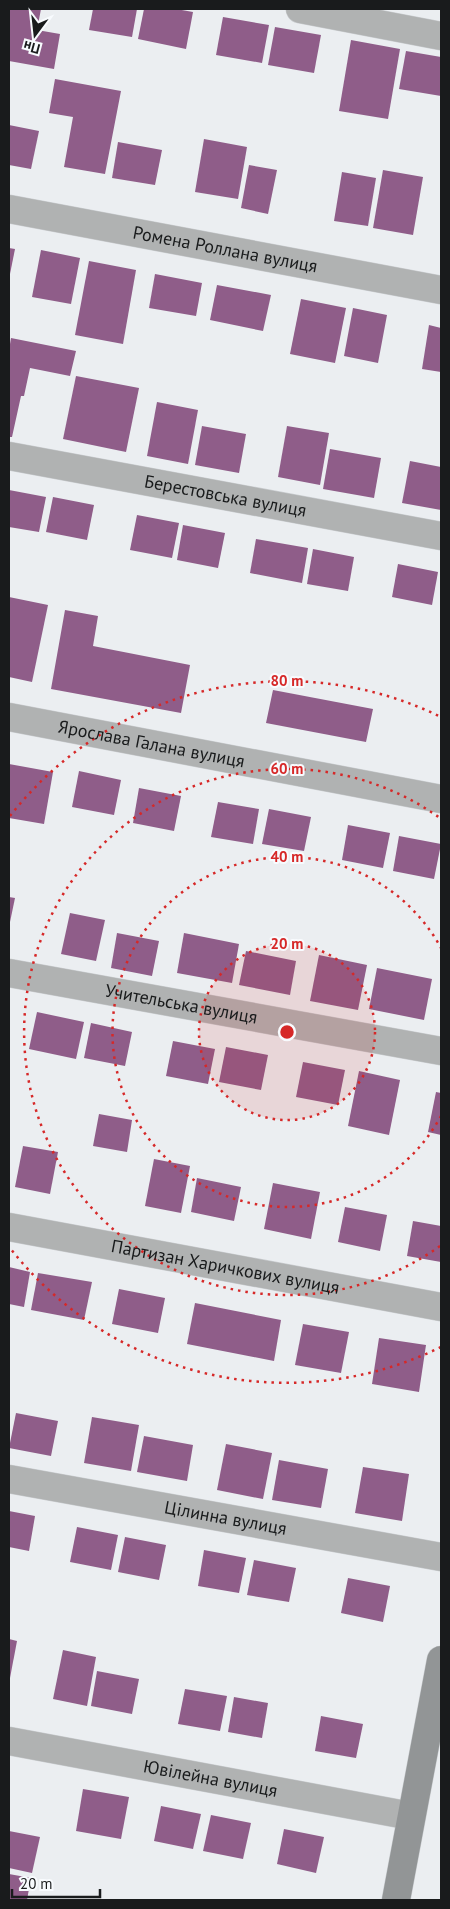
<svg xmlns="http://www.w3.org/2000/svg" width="450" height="1909" font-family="'PT Sans',sans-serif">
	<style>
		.building { fill: #8f5d89 }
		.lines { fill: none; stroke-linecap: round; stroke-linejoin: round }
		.minor-casing { stroke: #c9cccf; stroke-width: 29 }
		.secondary-casing { stroke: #c9cccf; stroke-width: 29 }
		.minor { stroke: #b0b2b2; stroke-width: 28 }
		.secondary { stroke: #929596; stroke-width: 28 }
		.ring { fill: none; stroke: #d62828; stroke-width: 2.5; stroke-dasharray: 2.5 5 }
		.labels { text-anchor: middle; stroke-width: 4; stroke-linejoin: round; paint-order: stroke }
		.street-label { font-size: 18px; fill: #191b1c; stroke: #f8fbfe }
		.centre { fill: #d62828; stroke: #f8fbfe; stroke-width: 2.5 }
		.ring-label { font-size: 15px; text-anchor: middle; font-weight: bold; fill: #d62828; stroke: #f8fbfe; stroke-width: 4; stroke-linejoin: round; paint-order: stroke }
	</style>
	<rect width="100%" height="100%" fill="#ebeef1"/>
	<!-- building -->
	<g class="building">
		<path d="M9 9H41L37 30 60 34 54 69 9 61Z"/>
		<path d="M93 9H137L132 37 89 30Z"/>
		<path d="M144 9H176L193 12 186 49 138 39Z"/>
		<path d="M223 17 269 25 262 63 216 55Z"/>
		<path d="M275 27 321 35 314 73 268 65Z"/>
		<path d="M351 40 400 49 388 119 339 111Z"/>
		<path d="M406 51 441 57V96L399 89Z"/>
		<path d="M55 79 121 91 105 174 64 167 73 117 49 113Z"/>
		<path d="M9 125 39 131 31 169 9 165Z"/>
		<path d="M204 139 247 147 238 199 195 192Z"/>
		<path d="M118 142 162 150 155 185 112 178Z"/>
		<path d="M249 165 277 170 268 214 241 208Z"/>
		<path d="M383 170 423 177 413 235 373 228Z"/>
		<path d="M342 172 376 178 368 226 334 221Z"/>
		<path d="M9 248 15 249 10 274H9Z"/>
		<path d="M41 250 80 258 71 304 32 297Z"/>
		<path d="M89 261 136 270 123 344 75 335Z"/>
		<path d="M155 274 202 283 196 316 149 308Z"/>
		<path d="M217 285 271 295 263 331 210 320Z"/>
		<path d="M301 299 346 308 335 363 290 354Z"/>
		<path d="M353 308 387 315 378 363 344 356Z"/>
		<path d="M429 325 441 328V372L422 369Z"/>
		<path d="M11 338 76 351 70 376 30 368 24 396H21L12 437H9V350Z"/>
		<path d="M76 376 139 388 126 452 63 439Z"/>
		<path d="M157 402 198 410 188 464 147 456Z"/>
		<path d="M202 426 246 434 239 473 195 465Z"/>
		<path d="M287 426 329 433 320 485 278 477Z"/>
		<path d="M330 449 381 458 374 498 323 489Z"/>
		<path d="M410 461 441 467V510L402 503Z"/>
		<path d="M9 490 46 497 39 532 9 527Z"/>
		<path d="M53 497 94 505 87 540 46 532Z"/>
		<path d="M137 515 179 523 172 558 130 550Z"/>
		<path d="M183 525 225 533 218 568 177 560Z"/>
		<path d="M256 539 308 548 302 583 250 573Z"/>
		<path d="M313 549 354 557 348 591 307 584Z"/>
		<path d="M398 564 438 572 432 605 392 597Z"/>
		<path d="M9 597 48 605 32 682 9 677Z"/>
		<path d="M65 610 98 616 93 646 190 665 181 713 51 689Z"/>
		<path d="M273 690 373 709 366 742 266 723Z"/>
		<path d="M9 764 53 772 44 824 9 818Z"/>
		<path d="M79 771 121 780 114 815 72 807Z"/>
		<path d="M139 788 181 796 174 831 133 823Z"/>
		<path d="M218 802 259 809 253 844 211 837Z"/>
		<path d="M269 809 311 817 304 851 262 844Z"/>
		<path d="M348 825 390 833 383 868 342 860Z"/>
		<path d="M399 836 441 844 434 879 393 871Z"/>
		<path d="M9 897 15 898 10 922H9Z"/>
		<path d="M70 913 105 920 96 961 61 954Z"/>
		<path d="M117 933 159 941 152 976 111 968Z"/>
		<path d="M184 933 239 944 232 983 177 973Z"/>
		<path d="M246 951 296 961 290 995 239 985Z"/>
		<path d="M319 955 367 965 358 1010 310 1001Z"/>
		<path d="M377 968 432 979 424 1020 369 1009Z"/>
		<path d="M37 1012 84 1022 76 1059 29 1049Z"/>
		<path d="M91 1023 132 1032 125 1066 84 1058Z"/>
		<path d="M173 1041 215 1049 208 1084 166 1076Z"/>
		<path d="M226 1047 268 1055 261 1090 219 1082Z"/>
		<path d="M303 1062 345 1070 338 1105 296 1097Z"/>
		<path d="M359 1071 400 1080 389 1135 348 1126Z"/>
		<path d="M436 1092 441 1093V1135L428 1132Z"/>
		<path d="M99 1114 132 1120 127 1152 93 1146Z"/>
		<path d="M23 1146 58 1152 50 1194 15 1187Z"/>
		<path d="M154 1159 190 1166 181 1213 145 1206Z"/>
		<path d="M197 1178 241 1187 234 1221 191 1212Z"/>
		<path d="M273 1183 320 1192 311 1239 264 1229Z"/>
		<path d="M345 1207 387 1215 380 1251 338 1242Z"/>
		<path d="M413 1221 441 1226V1262L407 1256Z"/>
		<path d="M9 1267 30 1272 24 1307 9 1304Z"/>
		<path d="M38 1273 92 1282 84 1320 31 1310Z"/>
		<path d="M119 1289 165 1298 158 1333 112 1324Z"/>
		<path d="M195 1303 281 1320 274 1361 187 1344Z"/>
		<path d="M303 1324 349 1332 341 1373 295 1365Z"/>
		<path d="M379 1338 426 1345 419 1392 372 1384Z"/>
		<path d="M16 1413 58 1421 51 1456 9 1448Z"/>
		<path d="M92 1417 139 1425 131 1471 84 1463Z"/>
		<path d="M144 1436 193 1445 187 1481 137 1472Z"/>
		<path d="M226 1444 272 1453 263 1499 217 1490Z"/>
		<path d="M279 1460 328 1469 321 1508 272 1500Z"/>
		<path d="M363 1467 409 1474 402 1521 355 1513Z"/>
		<path d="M9 1511 35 1516 29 1551 9 1547Z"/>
		<path d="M77 1527 118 1535 111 1570 70 1562Z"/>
		<path d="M125 1537 166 1545 159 1580 118 1572Z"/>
		<path d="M204 1550 246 1558 239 1593 198 1586Z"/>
		<path d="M254 1560 296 1568 289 1602 247 1595Z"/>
		<path d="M348 1578 390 1586 383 1622 341 1613Z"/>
		<path d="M9 1639 17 1641 10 1678H9Z"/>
		<path d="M63 1650 96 1657 87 1706 53 1699Z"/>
		<path d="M97 1671 139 1679 132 1714 91 1706Z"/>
		<path d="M185 1689 227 1696 220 1731 178 1724Z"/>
		<path d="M234 1697 268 1703 262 1738 228 1732Z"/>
		<path d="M321 1716 363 1724 356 1758 315 1751Z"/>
		<path d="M83 1789 129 1797 121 1839 76 1831Z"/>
		<path d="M161 1806 201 1814 193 1849 154 1841Z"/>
		<path d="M211 1815 251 1823 243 1859 203 1851Z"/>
		<path d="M284 1829 324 1837 316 1873 277 1864Z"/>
		<path d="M9 1831 40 1837 32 1873 9 1868Z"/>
		<path d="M9 1874 31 1878 27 1900H9Z"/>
	</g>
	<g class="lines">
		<!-- minor casing -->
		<g class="minor-casing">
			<g id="minor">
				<path d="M300 9 441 36"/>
				<path id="s1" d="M9 209 441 290"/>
				<path id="s2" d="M9 456 441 536"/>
				<path id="s3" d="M9 717 441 799"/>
				<path id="s4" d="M9 973 441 1051"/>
				<path id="s5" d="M9 1227 441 1307"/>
				<path id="s6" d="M9 1479 441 1557"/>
				<path id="s7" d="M9 1741 411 1816"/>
			</g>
		</g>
		<!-- secondary casing -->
		<g class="secondary-casing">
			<path id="secondary" d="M396 1900 441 1660"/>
		</g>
		<!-- minor -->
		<use href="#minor" class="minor"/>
		<!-- secondary -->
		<use href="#secondary" class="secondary"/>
	</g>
	<!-- distance rings -->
	<circle cx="287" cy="1032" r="88" fill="#d62828" fill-opacity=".12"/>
	<g class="ring">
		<circle cx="287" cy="1032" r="88"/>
		<path d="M441 1116A175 175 0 1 1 441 948"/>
		<path d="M440 1246A263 263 0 1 1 440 818"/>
		<path d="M441 1347A351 351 0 0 1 10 1248M10 816A351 351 0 0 1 441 717"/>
	</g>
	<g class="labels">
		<!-- street labels -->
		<g class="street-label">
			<text dy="6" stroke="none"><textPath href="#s1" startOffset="220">Ромена Роллана вулиця</textPath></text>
			<text dy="6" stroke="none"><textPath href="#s2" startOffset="220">Берестовська вулиця</textPath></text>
			<text dy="6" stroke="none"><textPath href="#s3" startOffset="145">Ярослава Галана вулиця</textPath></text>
			<text dy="6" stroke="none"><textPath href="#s4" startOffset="175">Учительська вулиця</textPath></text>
			<text dy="6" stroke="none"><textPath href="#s5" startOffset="220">Партизан Харичкових вулиця</textPath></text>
			<text dy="6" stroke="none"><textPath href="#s6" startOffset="220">Цілинна вулиця</textPath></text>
			<text dy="6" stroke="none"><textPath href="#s7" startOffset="205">Ювілейна вулиця</textPath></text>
		</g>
	</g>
	<circle cx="287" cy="1032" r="8" class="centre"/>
	<g class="ring-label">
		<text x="287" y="686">80 m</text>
		<text x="287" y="774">60 m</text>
		<text x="287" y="862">40 m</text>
		<text x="287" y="949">20 m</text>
	</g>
	<!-- border -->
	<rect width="450" height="1909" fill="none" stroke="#191b1c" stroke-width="20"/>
	<!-- north arrow -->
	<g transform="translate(35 35) rotate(195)" stroke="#f8fbfe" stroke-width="4" paint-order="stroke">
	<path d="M0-4L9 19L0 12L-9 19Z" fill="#191b1c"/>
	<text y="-8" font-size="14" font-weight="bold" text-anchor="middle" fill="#191b1c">Пн</text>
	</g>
	<!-- scale -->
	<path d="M12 1889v8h88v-8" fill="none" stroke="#191b1c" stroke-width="2.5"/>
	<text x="20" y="1889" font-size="15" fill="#191b1c" stroke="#f8fbfe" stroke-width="4" paint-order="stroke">20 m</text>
</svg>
